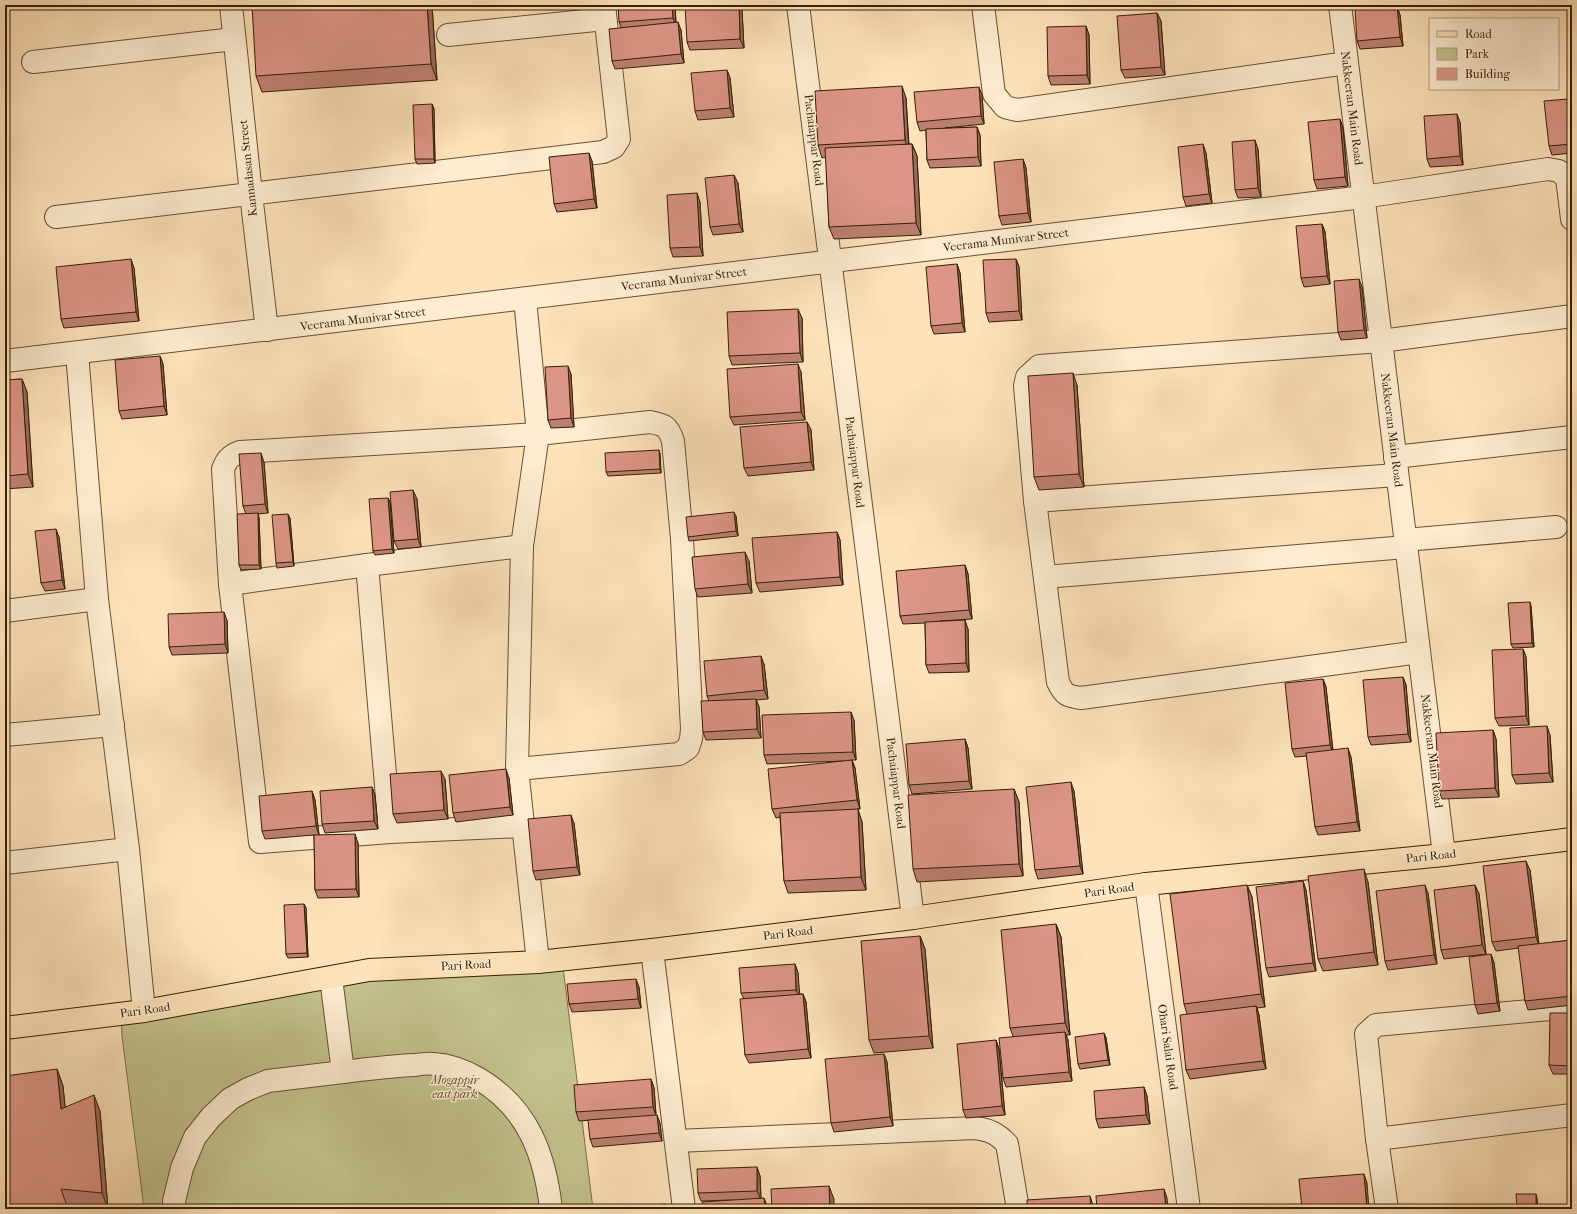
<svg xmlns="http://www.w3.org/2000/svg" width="1577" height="1214" font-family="'IM FELL French Canon',serif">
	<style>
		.green { fill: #c3c38d; stroke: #7c7148 }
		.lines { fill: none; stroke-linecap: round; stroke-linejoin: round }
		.minor-casing { stroke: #685031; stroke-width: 24 }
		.major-casing { stroke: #361f03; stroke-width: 24 }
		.minor { stroke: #feedd2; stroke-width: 22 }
		.major { stroke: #fee3ba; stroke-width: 22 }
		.wall { fill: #bd8073; stroke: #361f03 }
		.shaded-wall { fill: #9a685e; stroke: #361f03 }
		.building { fill: #dc9586; stroke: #361f03 }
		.labels { text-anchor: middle; stroke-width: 3; stroke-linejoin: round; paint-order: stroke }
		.street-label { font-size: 12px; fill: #361f03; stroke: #feedd2 }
		.park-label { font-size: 12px; font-style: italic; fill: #60502c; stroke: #feedd2 }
	</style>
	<rect width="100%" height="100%" fill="#fee3ba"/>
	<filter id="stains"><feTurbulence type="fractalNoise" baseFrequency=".005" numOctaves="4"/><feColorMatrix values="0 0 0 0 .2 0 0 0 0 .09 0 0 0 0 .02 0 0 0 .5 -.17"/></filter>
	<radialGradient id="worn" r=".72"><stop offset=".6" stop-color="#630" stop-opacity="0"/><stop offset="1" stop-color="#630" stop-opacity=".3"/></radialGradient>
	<!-- green -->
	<path class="green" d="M562 959 593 1209H144L122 1036 121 1014 369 970Z"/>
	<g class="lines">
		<!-- minor casing -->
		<g class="minor-casing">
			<g id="minor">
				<path d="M231 5 251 194 267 330"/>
				<path d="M798 5 913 918"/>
				<path d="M983 5 994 94 1005 107 1017 110 1347 63"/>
				<path d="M1340 5 1444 855"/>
				<path d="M448 35 605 19"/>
				<path d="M33 62 234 39"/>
				<path d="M56 217 603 152 614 147 619 139 604 5"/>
				<path d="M525 299 538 434 522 546 517 769 538 962"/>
				<path d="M77 353 97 599 128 849 144 1011"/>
				<path d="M5 361 1363 197 1548 169 1559 171 1567 178 1572 219"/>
				<path d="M1395 457 1572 437"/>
				<path d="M1035 501 1397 475"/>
				<path d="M1405 540 1556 527"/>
				<path d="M367 565 390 832"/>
				<path d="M1045 577 1406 547"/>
				<path d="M230 584 367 565 522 546"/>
				<path d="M5 611 97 599"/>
				<path d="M1419 652 1081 698C1067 696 1064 695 1058 682L1035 501 1025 386 1027 377 1039 366 1381 341 1572 316"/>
				<path d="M5 735 113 725"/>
				<path d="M517 769 679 754 688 748 691 739 692 729 682 539 673 441C668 426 665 425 650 422L538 434 240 452C230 456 227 459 223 469L230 584 260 842 390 832 522 826"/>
				<path d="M5 863 128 849"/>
				<path d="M1146 884 1189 1209"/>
				<path d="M652 950 684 1209"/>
				<path d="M343 1072C367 1069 391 1066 415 1065 421 1064 428 1063 434 1064 450 1065 465 1071 479 1079 528 1108 545 1155 551 1209"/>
				<path d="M1377 1139 1572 1115"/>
				<path d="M676 1141 975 1128C989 1130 997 1133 1007 1144L1018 1209"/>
				<path d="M175 1209 174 1201 182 1168 195 1137 211 1117 230 1099 248 1089 268 1081 343 1072 331 978"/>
				<path d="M1387 1209 1377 1139 1366 1034 1376 1025 1572 1007"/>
			</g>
		</g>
		<!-- major casing -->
		<g class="major-casing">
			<path id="major" d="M5 1028 144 1011 369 970 538 962 652 950 913 918 1146 884 1444 855 1572 839"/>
		</g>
		<!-- minor -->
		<use href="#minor" class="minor"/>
		<!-- major -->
		<use href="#major" class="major"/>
	</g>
	<!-- wall -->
	<g class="wall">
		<path d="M432 5 437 80 262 92 256 76Z"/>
		<path d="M675 5 676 22 681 30 684 63 615 69 612 61 621 27 619 22Z"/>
		<path d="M739 5H740L742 10 744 48 690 50 687 42Z"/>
		<path d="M1397 6 1400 15 1403 46 1360 49 1357 41Z"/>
		<path d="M1157 13 1161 21 1165 75 1125 78 1121 70Z"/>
		<path d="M1086 26 1089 35 1090 84 1051 85 1048 76Z"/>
		<path d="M727 70 730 78 734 117 698 120 695 111Z"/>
		<path d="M982 95 984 124 945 128 977 127 980 135 981 166 930 168 927 160 926 130 920 131 917 122Z"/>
		<path d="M906 98 909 144H912L917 156 921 235 834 239 829 227 826 157 822 158 818 145Z"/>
		<path d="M432 104 434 109 435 163 417 164 415 159Z"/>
		<path d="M1571 108 1572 117V153L1552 155 1549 146Z"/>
		<path d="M1340 119 1343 128 1348 186 1317 189 1314 180Z"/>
		<path d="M1460 122 1463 165 1430 167 1427 159Z"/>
		<path d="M1258 149 1261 197 1238 198 1235 190Z"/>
		<path d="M1206 153 1212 203 1186 206 1183 197Z"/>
		<path d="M1023 159 1026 168 1031 222 1002 225 999 216Z"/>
		<path d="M592 161 597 208 557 212 554 204Z"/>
		<path d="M738 183 743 232 713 235 710 227Z"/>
		<path d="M700 202 703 256 673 257 670 248Z"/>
		<path d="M1322 224 1325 232 1330 284 1304 287 1301 278Z"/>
		<path d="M1016 259 1019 267 1022 320 989 322 986 313Z"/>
		<path d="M957 264 960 273 965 332 934 334 931 326Z"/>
		<path d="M134 268 139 321 64 328 61 319Z"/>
		<path d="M1362 287 1367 338 1341 340 1338 332Z"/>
		<path d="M802 318 803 362 732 365 729 356Z"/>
		<path d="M160 356 163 364 167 415 122 419 119 411Z"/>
		<path d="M801 372 805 420 734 425 730 417Z"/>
		<path d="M571 374 574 427 551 428 548 420Z"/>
		<path d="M22 379 27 392 33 487 5 489V380Z"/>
		<path d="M1077 385 1084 487 1039 490 1034 477Z"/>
		<path d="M807 422 811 430 814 470 748 476 744 468Z"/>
		<path d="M659 450 660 454 661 473 608 476 606 472Z"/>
		<path d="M264 462 268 513 258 514 259 518 261 569 241 570 239 565 246 514 243 506Z"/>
		<path d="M388 498 390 502 394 553 375 555 373 551Z"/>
		<path d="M417 499 421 547 398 549 394 541Z"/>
		<path d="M736 516 738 536 689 541 688 537Z"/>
		<path d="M290 518 294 566 277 568 276 563Z"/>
		<path d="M837 532 840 540 843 585 760 592 756 583Z"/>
		<path d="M59 537 65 589 45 591 41 583Z"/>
		<path d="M749 561 752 593 698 597 695 589Z"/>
		<path d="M965 565 968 574 972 619 940 621 968 629 969 672 929 673 926 665 925 623 903 624 900 616Z"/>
		<path d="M1531 606 1534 647 1513 648 1511 644Z"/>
		<path d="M227 620 228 653 172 655 169 647Z"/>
		<path d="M1523 649 1526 657 1529 725 1499 726 1495 718Z"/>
		<path d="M764 664 768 699 756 700 759 707 761 738 706 740 703 732 709 701 707 696Z"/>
		<path d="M1403 677 1406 685 1411 742 1371 745 1368 737Z"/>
		<path d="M1323 679 1326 687 1333 750 1351 757 1360 831 1318 835 1315 827 1307 756 1295 757 1292 749Z"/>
		<path d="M854 720 856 760H852L855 768 860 809H857L862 822 866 890 788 893 784 881 780 817 776 818 772 809 843 761 767 764 764 755Z"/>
		<path d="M1493 730 1496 739 1499 797 1442 799 1439 791Z"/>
		<path d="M1550 735 1553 782 1516 784 1512 775Z"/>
		<path d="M965 739 968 748 972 789 912 794 909 785Z"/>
		<path d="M509 778 513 815 456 822 453 813Z"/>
		<path d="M445 779 448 819 397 823 393 814Z"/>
		<path d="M372 787 375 796 378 829 325 833 322 824Z"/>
		<path d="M1014 789 1019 802 1023 876 917 882 913 869Z"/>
		<path d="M312 791 315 800 319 835 358 843 359 897 318 898 315 890 314 835 265 839 262 831Z"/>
		<path d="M1074 791 1083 874 1038 879 1035 870Z"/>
		<path d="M574 823 580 875 536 880 533 871Z"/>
		<path d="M1530 870 1539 944 1572 940V1005L1528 1010 1525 1001 1519 948 1496 951 1492 942Z"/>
		<path d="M1303 881 1306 890 1316 971 1269 977 1266 968Z"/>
		<path d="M1368 882 1378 965 1323 971 1318 959Z"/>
		<path d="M1247 885 1252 897 1265 1007 1257 1008 1259 1015 1266 1069 1190 1079 1186 1070 1187 1014 1184 1004Z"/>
		<path d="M1475 885 1479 894 1486 954 1444 959 1441 950Z"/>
		<path d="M1428 893 1437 964 1388 970 1385 961Z"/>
		<path d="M304 904 306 908 308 957 288 958 286 954Z"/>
		<path d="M1056 924 1061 937 1070 1035H1066L1068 1040 1072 1081 1006 1087 1003 1078 1013 1036 1010 1028Z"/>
		<path d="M920 936 925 949 933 1048 874 1053 869 1040Z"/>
		<path d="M1491 954 1494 963 1500 1011 1478 1014 1475 1005Z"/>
		<path d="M795 964 798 973 799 994H803L806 1002 811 1058 749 1063 745 1055 744 999 741 993Z"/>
		<path d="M639 987 641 1008 572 1012 569 1004Z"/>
		<path d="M1572 1013V1074H1553L1549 1065Z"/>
		<path d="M1104 1033 1106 1038 1110 1065 1080 1069 1078 1064Z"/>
		<path d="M996 1040 999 1049 1005 1115 966 1118 963 1110Z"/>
		<path d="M884 1054 887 1062 893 1126 834 1132 831 1123Z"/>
		<path d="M57 1069 63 1086 65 1107 100 1111 108 1209 67 1206 5 1209Z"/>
		<path d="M651 1079 654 1088 656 1115 660 1123 662 1141 593 1147 590 1139 603 1119 579 1121 576 1112Z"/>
		<path d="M1144 1087 1147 1096 1150 1124 1099 1128 1096 1119Z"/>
		<path d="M757 1167 760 1176 761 1198 768 1207 732 1200 701 1201 698 1193Z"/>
	</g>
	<!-- shaded-wall -->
	<g class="shaded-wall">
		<path d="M427 5H432L437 80 431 64Z"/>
		<path d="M672 5H675L676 26 673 18Z"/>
		<path d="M739 5H740L742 10 744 48 740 39Z"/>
		<path d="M1397 6 1400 15 1403 46 1400 37Z"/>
		<path d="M1157 13 1161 21 1165 75 1161 67Z"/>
		<path d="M678 22 681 30 684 63 681 54Z"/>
		<path d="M1086 26 1089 35 1090 84 1087 75Z"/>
		<path d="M727 70 730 78 734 117 730 108Z"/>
		<path d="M902 86 906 98 909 153 905 140Z"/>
		<path d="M979 87 982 95 984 124 981 116Z"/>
		<path d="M1568 99 1571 108 1572 117V144Z"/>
		<path d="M432 104 434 109 435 163 434 159Z"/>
		<path d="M1457 114 1460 122 1463 165 1460 156Z"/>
		<path d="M1340 119 1343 128 1348 186 1345 177Z"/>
		<path d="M977 127 980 135 981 166 978 157Z"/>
		<path d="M1255 140 1258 149 1261 197 1258 188Z"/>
		<path d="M912 144 917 156 921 235 916 223Z"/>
		<path d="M1203 144 1206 153 1212 203 1209 194Z"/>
		<path d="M589 153 592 161 597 208 594 199Z"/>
		<path d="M1023 159 1026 168 1031 222 1028 213Z"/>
		<path d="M734 175 738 183 743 232 739 224Z"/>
		<path d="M697 193 700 202 703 256 700 247Z"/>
		<path d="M1322 224 1325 232 1330 284 1327 276Z"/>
		<path d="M131 259 134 268 139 321 136 312Z"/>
		<path d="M1016 259 1019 267 1022 320 1019 311Z"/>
		<path d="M957 264 960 273 965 332 962 323Z"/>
		<path d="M1359 279 1362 287 1367 338 1364 330Z"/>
		<path d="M798 309 802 318 803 362 800 353Z"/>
		<path d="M160 356 163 364 167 415 164 406Z"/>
		<path d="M798 364 801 372 805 420 801 412Z"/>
		<path d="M568 366 571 374 574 427 571 418Z"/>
		<path d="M1073 373 1077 385 1084 487 1079 474Z"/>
		<path d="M22 379 27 392 33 487 28 474Z"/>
		<path d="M807 422 811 430 814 470 811 462Z"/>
		<path d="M659 450 660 454 661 473 660 469Z"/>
		<path d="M261 453 264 462 268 513 265 504Z"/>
		<path d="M413 490 417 499 421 547 418 539Z"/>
		<path d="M388 498 390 502 394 553 392 549Z"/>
		<path d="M734 512 736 516 738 536 736 531Z"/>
		<path d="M258 513 259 518 261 569 259 565Z"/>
		<path d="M288 514 290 518 294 566 293 562Z"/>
		<path d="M56 529 59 537 65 589 62 580Z"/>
		<path d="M837 532 840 540 843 585 840 577Z"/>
		<path d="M745 552 749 561 752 593 748 584Z"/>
		<path d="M965 565 968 574 972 619 969 610Z"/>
		<path d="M1530 602 1531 606 1534 647 1532 643Z"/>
		<path d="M224 612 227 620 228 653 225 644Z"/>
		<path d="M965 620 968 629 969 672 966 663Z"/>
		<path d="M1523 649 1526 657 1529 725 1526 716Z"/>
		<path d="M761 656 764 664 768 699 764 690Z"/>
		<path d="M1403 677 1406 685 1411 742 1408 734Z"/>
		<path d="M1323 679 1326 687 1333 753 1330 745Z"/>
		<path d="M756 699 759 707 761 738 757 729Z"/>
		<path d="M851 712 854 720 856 760 853 752Z"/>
		<path d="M1547 726 1550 735 1553 782 1549 773Z"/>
		<path d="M1493 730 1496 739 1499 797 1495 788Z"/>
		<path d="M965 739 968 748 972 789 969 781Z"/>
		<path d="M1348 748 1351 757 1360 831 1357 822Z"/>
		<path d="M852 760 855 768 860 809 857 800Z"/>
		<path d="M506 769 509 778 513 815 510 807Z"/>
		<path d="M441 771 445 779 448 819 444 810Z"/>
		<path d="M1071 782 1074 791 1083 874 1080 866Z"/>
		<path d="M372 787 375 796 378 829 374 821Z"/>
		<path d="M1014 789 1019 802 1023 876 1019 864Z"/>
		<path d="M312 791 315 800 319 835 316 826Z"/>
		<path d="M858 809 862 822 866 890 861 877Z"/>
		<path d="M571 815 574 823 580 875 577 867Z"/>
		<path d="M355 834 358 843 359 897 356 889Z"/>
		<path d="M1526 861 1530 870 1539 946 1536 937Z"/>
		<path d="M1364 869 1368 882 1378 965 1374 952Z"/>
		<path d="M1303 881 1306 890 1316 971 1313 963Z"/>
		<path d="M1247 885 1252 897 1265 1007 1261 994Z"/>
		<path d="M1425 885 1428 893 1437 964 1434 955Z"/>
		<path d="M1475 885 1479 894 1486 954 1482 945Z"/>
		<path d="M304 904 306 908 308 957 307 953Z"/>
		<path d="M1056 924 1061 937 1070 1035 1065 1023Z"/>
		<path d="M920 936 925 949 933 1048 929 1036Z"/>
		<path d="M1491 954 1494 963 1500 1011 1497 1003Z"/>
		<path d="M795 964 798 973 800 998 796 990Z"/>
		<path d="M636 979 639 987 641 1008 638 999Z"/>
		<path d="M803 994 806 1002 811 1058 808 1049Z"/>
		<path d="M1256 1006 1259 1015 1266 1069 1263 1061Z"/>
		<path d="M1065 1032 1068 1040 1072 1081 1069 1072Z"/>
		<path d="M1104 1033 1106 1038 1110 1065 1108 1060Z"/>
		<path d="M996 1040 999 1049 1005 1115 1002 1106Z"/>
		<path d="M884 1054 887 1062 893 1126 890 1117Z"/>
		<path d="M57 1069 63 1086 67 1125 61 1109Z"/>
		<path d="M651 1079 654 1088 656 1116 653 1107Z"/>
		<path d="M1144 1087 1147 1096 1150 1124 1146 1115Z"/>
		<path d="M94 1095 100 1111 108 1209 102 1193Z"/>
		<path d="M657 1115 660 1123 662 1141 659 1133Z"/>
		<path d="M757 1167 760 1176 761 1200 757 1191Z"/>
		<path d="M1364 1174 1367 1183 1369 1209H1367Z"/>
		<path d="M829 1186 834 1199V1209H830Z"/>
		<path d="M1164 1189 1167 1198 1168 1209H1166Z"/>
		<path d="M1536 1194 1537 1198 1538 1209H1536Z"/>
		<path d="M1090 1196 1093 1205V1209H1091Z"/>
		<path d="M764 1198 768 1207V1209H765Z"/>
	</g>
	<!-- building -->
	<g class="building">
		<path d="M252 5H427L431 64 256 76Z"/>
		<path d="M618 5H672L673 18 619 22Z"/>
		<path d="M685 5H739L740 39 687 42Z"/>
		<path d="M1397 6 1400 37 1357 41 1355 9Z"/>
		<path d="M1157 13 1161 67 1121 70 1117 16Z"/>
		<path d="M678 22 681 54 612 61 609 29Z"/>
		<path d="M1086 26 1087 75 1048 76 1047 27Z"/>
		<path d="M727 70 730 108 695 111 691 73Z"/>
		<path d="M902 86 905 140 818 145 815 91Z"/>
		<path d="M979 87 981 116 917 122 914 92Z"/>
		<path d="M1568 99 1572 144 1549 146 1544 101Z"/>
		<path d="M432 104 434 159H415L413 105Z"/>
		<path d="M1457 114 1460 156 1427 159 1424 116Z"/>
		<path d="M1340 119 1345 177 1314 180 1308 122Z"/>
		<path d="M977 127 978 157 927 160 926 129Z"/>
		<path d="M1255 140 1258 188 1235 190 1232 142Z"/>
		<path d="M912 144 916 223 829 227 825 148Z"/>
		<path d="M1203 144 1209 194 1183 197 1178 147Z"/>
		<path d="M589 153 594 199 554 204 549 157Z"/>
		<path d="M1023 159 1028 213 999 216 994 162Z"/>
		<path d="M734 175 739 224 710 227 705 178Z"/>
		<path d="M697 193 700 247 670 248 667 195Z"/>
		<path d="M1322 224 1327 276 1301 278 1296 226Z"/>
		<path d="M131 259 136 312 61 319 56 267Z"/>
		<path d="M1016 259 1019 311 986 313 983 260Z"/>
		<path d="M957 264 962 323 931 326 926 267Z"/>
		<path d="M1359 279 1364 330 1338 332 1334 281Z"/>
		<path d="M798 309 800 353 729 356 727 312Z"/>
		<path d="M160 356 164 406 119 411 115 360Z"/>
		<path d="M798 364 801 412 730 417 727 369Z"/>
		<path d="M568 366 571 418 548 420 545 367Z"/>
		<path d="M1073 373 1079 474 1034 477 1028 376Z"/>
		<path d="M22 379 28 474 5 476V380Z"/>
		<path d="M807 422 811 462 744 468 740 427Z"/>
		<path d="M659 450 660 469 606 472 605 453Z"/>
		<path d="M261 453 265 504 243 506 239 454Z"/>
		<path d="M413 490 418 539 394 541 390 492Z"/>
		<path d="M388 498 392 549 373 551 369 499Z"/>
		<path d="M734 512 736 531 688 537 686 517Z"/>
		<path d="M258 513 259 565H239L237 514Z"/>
		<path d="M288 514 293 562 276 563 272 515Z"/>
		<path d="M56 529 62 580 41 583 35 531Z"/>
		<path d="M837 532 840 577 756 583 752 538Z"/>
		<path d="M745 552 748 584 695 589 692 557Z"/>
		<path d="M965 565 969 610 900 616 896 571Z"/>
		<path d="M1530 602 1532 643 1511 644 1508 603Z"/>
		<path d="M224 612 225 644 169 647 168 614Z"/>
		<path d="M965 620 966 663 926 665 925 622Z"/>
		<path d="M1523 649 1526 716 1495 718 1492 650Z"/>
		<path d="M761 656 764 690 707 696 704 661Z"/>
		<path d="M1403 677 1408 734 1368 737 1363 680Z"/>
		<path d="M1323 679 1330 745 1292 749 1285 683Z"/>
		<path d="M756 699 757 729 703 732 701 701Z"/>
		<path d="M851 712 853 752 764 755 762 715Z"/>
		<path d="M1547 726 1549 773 1512 775 1510 728Z"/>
		<path d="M1493 730 1495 788 1439 791 1436 733Z"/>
		<path d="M965 739 969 781 909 785 906 744Z"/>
		<path d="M1348 748 1357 822 1315 827 1306 753Z"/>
		<path d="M852 760 857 800 772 809 768 769Z"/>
		<path d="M506 769 510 807 453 813 449 775Z"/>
		<path d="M441 771 444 810 393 814 390 774Z"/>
		<path d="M1071 782 1080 866 1035 870 1026 787Z"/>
		<path d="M372 787 374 821 322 824 320 791Z"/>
		<path d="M1014 789 1019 864 913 869 908 795Z"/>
		<path d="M312 791 316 826 262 831 259 796Z"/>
		<path d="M858 809 861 877 784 881 780 813Z"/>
		<path d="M571 815 577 867 533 871 528 819Z"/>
		<path d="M355 834 356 889 315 890 314 835Z"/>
		<path d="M1526 861 1536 937 1492 942 1483 866Z"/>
		<path d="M1364 869 1374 952 1318 959 1308 876Z"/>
		<path d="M1303 881 1313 963 1266 968 1256 887Z"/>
		<path d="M1247 885 1261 994 1184 1004 1170 894Z"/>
		<path d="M1425 885 1434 955 1385 961 1376 891Z"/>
		<path d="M1475 885 1482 945 1441 950 1434 890Z"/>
		<path d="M304 904 307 953 286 954 284 905Z"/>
		<path d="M1056 924 1065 1023 1010 1028 1001 930Z"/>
		<path d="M920 936 929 1036 869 1040 861 941Z"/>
		<path d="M1572 940V996L1525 1001 1518 946Z"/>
		<path d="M1491 954 1497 1003 1475 1005 1469 957Z"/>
		<path d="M795 964 796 990 741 993 739 968Z"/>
		<path d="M636 979 638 999 569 1004 567 984Z"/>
		<path d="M803 994 808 1049 745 1055 740 999Z"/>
		<path d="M1256 1006 1263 1061 1186 1070 1180 1015Z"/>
		<path d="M1550 1013H1572V1066L1549 1065Z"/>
		<path d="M1065 1032 1069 1072 1003 1078 999 1038Z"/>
		<path d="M1104 1033 1108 1060 1078 1064 1075 1037Z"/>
		<path d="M996 1040 1002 1106 963 1110 957 1044Z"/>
		<path d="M884 1054 890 1117 831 1123 825 1059Z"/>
		<path d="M57 1069 61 1109 94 1095 102 1193 61 1189 68 1209H5V1076Z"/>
		<path d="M651 1079 653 1107 576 1112 574 1085Z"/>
		<path d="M1144 1087 1146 1115 1096 1119 1094 1091Z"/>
		<path d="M657 1115 659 1133 590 1139 588 1120Z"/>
		<path d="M757 1167V1191L698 1193 697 1169Z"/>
		<path d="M1364 1174 1367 1209H1302L1299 1179Z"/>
		<path d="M829 1186 830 1209H772L771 1189Z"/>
		<path d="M1164 1189 1166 1209H1097L1096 1196Z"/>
		<path d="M1516 1194H1536V1209H1517Z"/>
		<path d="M1090 1196 1091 1209H1027V1200Z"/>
		<path d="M764 1198 765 1209H703L702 1202Z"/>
		<path d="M665 1204 666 1209H617Z"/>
	</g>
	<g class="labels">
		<!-- street labels -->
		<g class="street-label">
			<text transform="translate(1352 108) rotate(83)" y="4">Nakkeeran Main Road</text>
			<text transform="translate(814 140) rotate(83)" y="4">Pachaiappar Road</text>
			<text transform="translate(248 168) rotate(-96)" y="4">Kannadasan Street</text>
			<text transform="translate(1006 240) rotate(-7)" y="4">Veerama Munivar Street</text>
			<text transform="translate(684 279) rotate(-7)" y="4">Veerama Munivar Street</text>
			<text transform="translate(363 319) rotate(-7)" y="4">Veerama Munivar Street</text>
			<text transform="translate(1392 430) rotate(83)" y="4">Nakkeeran Main Road</text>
			<text transform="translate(855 462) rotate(83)" y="4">Pachaiappar Road</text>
			<text transform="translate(1432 751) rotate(83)" y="4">Nakkeeran Main Road</text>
			<text transform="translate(896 783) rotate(83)" y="4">Pachaiappar Road</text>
			<text transform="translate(1431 856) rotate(-6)" y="4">Pari Road</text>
			<text transform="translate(1109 890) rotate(-8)" y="4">Pari Road</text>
			<text transform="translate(788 933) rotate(-7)" y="4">Pari Road</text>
			<text transform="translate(466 965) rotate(-3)" y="4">Pari Road</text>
			<text transform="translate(145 1010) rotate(-8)" y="4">Pari Road</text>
			<text transform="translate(1168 1047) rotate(82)" y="4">Ohari Salai Road</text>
		</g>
		<!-- park labels -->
		<g class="park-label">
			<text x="455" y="1084">Mogappir<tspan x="455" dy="14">east park</tspan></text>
		</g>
	</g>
	<!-- margin -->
	<rect width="1577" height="1214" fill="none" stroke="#fee3ba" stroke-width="20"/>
	<rect x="6" y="6" width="1565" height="1202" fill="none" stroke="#361f03" stroke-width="2"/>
	<rect x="10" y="10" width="1557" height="1194" fill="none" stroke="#361f03"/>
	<!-- legend -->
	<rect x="1429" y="18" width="130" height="72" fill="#feedd2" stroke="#ae9b7f"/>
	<rect x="1437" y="31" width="20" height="6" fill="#fee3ba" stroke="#ae9b7f"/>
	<text x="1465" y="38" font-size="12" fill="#361f03">Road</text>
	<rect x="1437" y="48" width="20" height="12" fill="#c3c38d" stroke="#ae9b7f"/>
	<text x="1465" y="58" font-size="12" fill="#361f03">Park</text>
	<rect x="1437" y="68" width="20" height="12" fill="#dc9586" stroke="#ae9b7f"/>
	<text x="1465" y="78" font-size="12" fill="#361f03">Building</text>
	<rect width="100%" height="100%" filter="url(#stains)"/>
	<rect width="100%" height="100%" fill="url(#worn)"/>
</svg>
